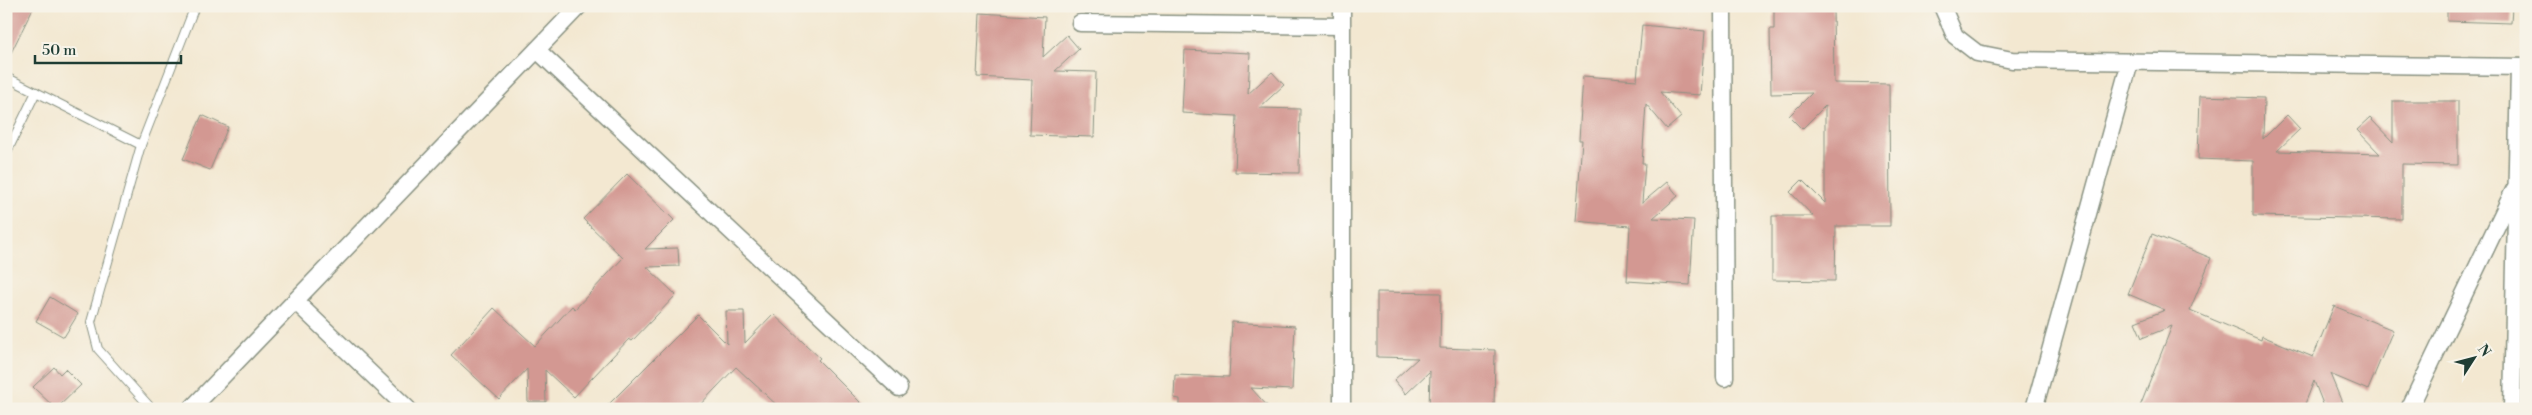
<svg xmlns="http://www.w3.org/2000/svg" width="2532" height="415" font-family="'Libre Bodoni',serif">
	<style>
		.building { fill: #d39892 }
		.lines { fill: none; stroke-linecap: round; stroke-linejoin: round }
		.lane-casing { stroke: #899282; stroke-width: 10 }
		.street-casing { stroke: #899282; stroke-width: 19 }
		.lane { stroke: #fff; stroke-width: 8 }
		.street { stroke: #fff; stroke-width: 16 }
	</style>
	<rect width="100%" height="100%" fill="#f7f3e8"/>
	<filter id="ink" filterUnits="userSpaceOnUse"><feTurbulence type="fractalNoise" baseFrequency=".02" numOctaves="2"/><feDisplacementMap in="SourceGraphic" scale="10" xChannelSelector="R" yChannelSelector="G"/><feConvolveMatrix kernelMatrix="1 2 1 2 8 2 1 2 1" color-interpolation-filters="sRGB"/></filter>
	<filter id="wash" filterUnits="userSpaceOnUse"><feTurbulence type="fractalNoise" baseFrequency=".0096" numOctaves="4" result="noise"/><feDisplacementMap in="SourceGraphic" scale="20" xChannelSelector="R" yChannelSelector="G"/><feGaussianBlur stdDeviation="1.12" result="paint"/><feColorMatrix in="noise" values="0 0 0 0 0 0 0 0 0 0 0 0 0 0 0 0 0 1.4 0 .05"/><feComposite in="paint" operator="in"/></filter>
	<g filter="url(#wash)">
		<rect width="100%" height="100%" fill="#f3e8d1"/>
		<g id="blocks">
			<!-- building -->
			<g class="building">
				<path d="M10 6H34L6 63V13Z"/>
				<path d="M1774 6H1833L1834 83 1889 84 1890 226H1836L1835 281 1772 280V216H1813L1790 192 1802 180 1825 203V106L1802 129 1789 116 1812 93 1771 94 1770 29H1774Z"/>
				<path d="M2447 6H2512L2511 23 2447 21Z"/>
				<path d="M980 13 1045 17 1043 57 1067 35 1079 49 1055 71 1096 72 1094 137 1030 135 1032 80 977 77Z"/>
				<path d="M1642 25 1705 31 1700 95 1660 92 1681 117 1667 129 1646 104 1642 163H1645L1642 203 1667 182 1678 196 1653 218 1694 220 1690 285 1627 281 1630 226 1576 221 1582 140H1579L1583 76 1637 80Z"/>
				<path d="M1185 50 1250 53 1248 94 1272 72 1284 85 1259 108 1300 109 1299 173 1235 172 1237 116 1182 113Z"/>
				<path d="M2200 96 2264 98 2263 139 2287 115 2300 129 2277 151 2380 154 2357 130 2370 118 2393 142V101H2458V165L2402 164V219L2253 216V161L2198 159Z"/>
				<path d="M202 115 228 127 210 170 183 159Z"/>
				<path d="M627 174 674 220 645 249 678 248 679 266 647 267 676 295 632 341 629 339 574 397 545 370 546 402H528L527 369 499 399 451 355 494 308 535 346 572 306 575 309 623 258 583 219Z"/>
				<path d="M2152 234 2211 258 2190 310 2261 340 2262 336 2313 357 2334 306 2393 330 2368 390 2330 374 2343 405 2334 409H2325L2314 381 2303 409H2139L2172 326 2142 338 2135 322 2165 310 2128 294Z"/>
				<path d="M1377 292 1441 293 1440 348 1495 350 1494 409H1429L1430 371 1406 394 1394 380 1418 358 1377 357Z"/>
				<path d="M50 297 78 314 64 337 36 321Z"/>
				<path d="M726 311H744L745 343 773 314 820 358 818 360 867 409H781L736 367 696 409H604L698 315 727 344Z"/>
				<path d="M1232 322 1295 326 1292 390 1251 388 1270 409H1180V399L1174 398 1175 375 1229 377Z"/>
				<path d="M54 367 60 374 65 369 81 385 56 409 33 387Z"/>
			</g>
		</g>
	</g>
	<g filter="url(#ink)">
		<use href="#blocks" fill-opacity="0" stroke="#899282" stroke-width="1"/>
		<g class="lines">
			<!-- lane casing -->
			<g class="lane-casing">
				<g id="lane">
					<path d="M6 77 141 145 91 322 98 349 152 409"/>
					<path d="M141 145 195 6"/>
					<path d="M6 154 36 92"/>
				</g>
			</g>
			<!-- street casing -->
			<g class="street-casing">
				<g id="street">
					<path d="M1723 6 1725 378"/>
					<path d="M1942 6 1955 36 1977 53 2012 60 2526 67"/>
					<path d="M1080 23 1342 26"/>
					<path d="M537 50 899 388"/>
					<path d="M295 301 408 409"/>
					<path d="M191 409 579 6"/>
					<path d="M1342 409V6"/>
					<path d="M2034 409 2130 62"/>
					<path d="M2409 409 2514 190"/>
					<path d="M2512 409 2519 67"/>
				</g>
			</g>
			<!-- lane -->
			<use href="#lane" class="lane"/>
			<!-- street -->
			<use href="#street" class="street"/>
		</g>
	</g>
	<!-- margin -->
	<rect width="2532" height="415" fill="none" stroke="#f7f3e8" stroke-width="25"/>
	<!-- north arrow -->
	<g transform="translate(2474 358) rotate(54)" stroke="#f7f3e8" stroke-width="4" paint-order="stroke">
	<path d="M0-4L9 19L0 12L-9 19Z" fill="#1f3d34"/>
	<text y="-8" font-size="14" font-weight="bold" text-anchor="middle" fill="#1f3d34">N</text>
	</g>
	<!-- scale -->
	<path d="M35 55v8h146v-8" fill="none" stroke="#1f3d34" stroke-width="2.5"/>
	<text x="42" y="55" font-size="15" fill="#1f3d34" stroke="#f7f3e8" stroke-width="4" paint-order="stroke">50 m</text>
</svg>
